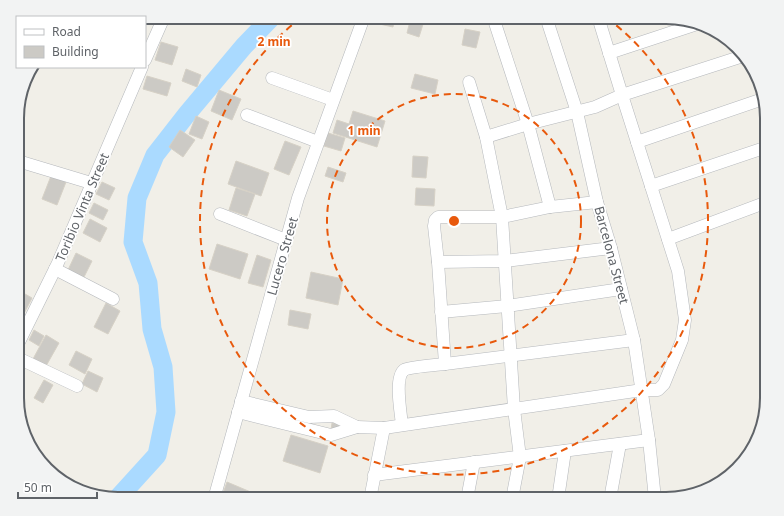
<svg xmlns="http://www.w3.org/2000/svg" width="784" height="516" font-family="'Noto Sans',sans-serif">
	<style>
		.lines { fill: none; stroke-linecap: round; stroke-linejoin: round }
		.river { stroke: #aadaff; stroke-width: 19 }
		.building { fill: #cccac5; stroke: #d6d1c6 }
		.minor-casing { stroke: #b5b8bc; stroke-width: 13 }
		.minor { stroke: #fff; stroke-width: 12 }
		.ring { fill: none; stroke: #e8590c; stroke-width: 2; stroke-dasharray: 7 5 }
		.labels { text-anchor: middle; stroke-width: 3.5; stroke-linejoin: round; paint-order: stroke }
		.street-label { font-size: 13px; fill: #5f6368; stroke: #fff }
		.rim { fill: none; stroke: #5f6368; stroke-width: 2 }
		.centre { fill: #e8590c; stroke: #fff; stroke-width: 2 }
		.ring-label { font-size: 12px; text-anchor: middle; font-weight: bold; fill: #e8590c; stroke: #fff; stroke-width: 3.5; stroke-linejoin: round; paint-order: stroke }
	</style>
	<rect width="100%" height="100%" fill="#f1efe8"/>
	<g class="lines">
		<!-- river -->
		<path class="river" d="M117 499 157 455 166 412 163 367 152 329 148 283 133 242 137 198 155 155 187 114 244 46 272 17"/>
	</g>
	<!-- building -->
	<g class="building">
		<path d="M194 17H206L205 21Z"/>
		<path d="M376 17H395L393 27 375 23Z"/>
		<path d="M411 17 424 21 419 37 407 33Z"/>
		<path d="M465 29 480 32 476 48 462 45Z"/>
		<path d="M161 42 178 47 172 65 155 60Z"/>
		<path d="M186 69 201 75 197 87 182 81Z"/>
		<path d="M415 74 438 80 435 94 411 88Z"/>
		<path d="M147 76 171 83 167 96 143 89Z"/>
		<path d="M219 90 241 99 232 120 211 111Z"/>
		<path d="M353 111 385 121 377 147 333 133 337 120 349 124Z"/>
		<path d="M196 116 209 122 202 139 189 134Z"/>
		<path d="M180 130 195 140 183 157 169 147Z"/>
		<path d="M328 133 345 138 341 151 324 146Z"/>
		<path d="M285 141 301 147 289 175 274 169Z"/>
		<path d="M413 156 428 157 426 178 412 177Z"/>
		<path d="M236 161 269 173 261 196 228 184Z"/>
		<path d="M328 167 346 173 343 182 325 176Z"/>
		<path d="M51 176 66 182 57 205 42 199Z"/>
		<path d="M102 182 115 188 109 200 96 194Z"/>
		<path d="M236 188 255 194 247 216 229 210Z"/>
		<path d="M416 188 435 189 434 206 415 205Z"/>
		<path d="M94 203 108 210 103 220 89 213Z"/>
		<path d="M90 219 107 228 100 242 83 233Z"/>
		<path d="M217 244 248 254 240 279 209 269Z"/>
		<path d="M76 253 92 261 84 277 68 270Z"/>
		<path d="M257 255 271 260 263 287 248 283Z"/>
		<path d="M311 272 343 279 338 305 306 298Z"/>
		<path d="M18 290 32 298 18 325Z"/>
		<path d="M106 303 120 311 108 334 94 327Z"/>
		<path d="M290 310 311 314 308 329 288 325Z"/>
		<path d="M34 330 44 336 39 346 29 340Z"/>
		<path d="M46 335 59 343 46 366 33 359Z"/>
		<path d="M76 351 92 359 85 374 69 365Z"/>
		<path d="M88 371 103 378 97 392 82 384Z"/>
		<path d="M44 380 53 385 43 403 34 398Z"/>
		<path d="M332 423H339V430H331Z"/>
		<path d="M291 435 328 446 320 473 283 461Z"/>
		<path d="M227 482 253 493 251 499H230L222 496Z"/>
	</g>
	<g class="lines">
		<!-- minor casing -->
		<g class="minor-casing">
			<g id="minor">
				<path d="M493 17 528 124 550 207"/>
				<path d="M546 17 577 112 597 202 611 248 634 340 649 440 655 499"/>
				<path d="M609 53 694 25"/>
				<path d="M145 60 164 17"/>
				<path d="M272 78 333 100"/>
				<path d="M469 82 486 137"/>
				<path d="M247 115 318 142"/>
				<path d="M637 142 763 99"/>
				<path d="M18 161 91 183"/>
				<path d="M651 186 767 147"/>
				<path d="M220 214 286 240"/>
				<path d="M668 239 767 202"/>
				<path d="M438 262 505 261 611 248"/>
				<path d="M55 269 113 299"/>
				<path d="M441 312 507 306 621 289"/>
				<path d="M18 344 57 265 142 67"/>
				<path d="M18 358 77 386"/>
				<path d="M445 364 634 340"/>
				<path d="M238 412 331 435 357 427 334 416 309 417 241 401"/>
				<path d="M402 425C401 413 394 378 404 370 409 367 437 365 445 364L438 262 434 226 435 220 438 217H502L550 207 597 202"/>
				<path d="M357 427 384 428 642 390H658L664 384 682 340 685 320 678 271 622 95 743 56"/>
				<path d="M374 475 649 440"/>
				<path d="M214 499 298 198 364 17"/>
				<path d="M370 499 384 428"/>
				<path d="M467 499 474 462"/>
				<path d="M512 499 520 457 514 409 502 217 486 137 528 124 595 107 622 95 598 17"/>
				<path d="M558 499 565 451"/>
				<path d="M610 499 620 444"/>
			</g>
		</g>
		<!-- minor -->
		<use href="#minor" class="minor"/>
	</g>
	<!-- distance rings -->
	<g class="ring">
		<circle cx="454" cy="221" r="127"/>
		<path d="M607 18A254 254 0 1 1 301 18"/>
	</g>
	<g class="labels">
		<!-- street labels -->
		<g class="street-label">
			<text transform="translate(82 207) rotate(-67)" y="5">Toribio Vinta Street</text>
			<text transform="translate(612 255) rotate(75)" y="5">Barcelona Street</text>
			<text transform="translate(282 256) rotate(-74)" y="5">Lucero Street</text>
		</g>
	</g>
	<!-- crop -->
	<path d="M0 0H784V516H0ZM118 24H666A94 94 0 0 1 760 118V398A94 94 0 0 1 666 492H118A94 94 0 0 1 24 398V118A94 94 0 0 1 118 24Z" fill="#f2f3f3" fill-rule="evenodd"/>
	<path class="rim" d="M118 24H666A94 94 0 0 1 760 118V398A94 94 0 0 1 666 492H118A94 94 0 0 1 24 398V118A94 94 0 0 1 118 24Z"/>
	<circle cx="454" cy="221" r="6" class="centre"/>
	<g class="ring-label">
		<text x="274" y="46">2 min</text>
		<text x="364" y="135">1 min</text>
	</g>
	<!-- legend -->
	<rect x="16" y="16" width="130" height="52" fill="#ffffff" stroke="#bfc1c3"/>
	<rect x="24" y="29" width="20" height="6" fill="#ffffff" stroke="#bfc1c3"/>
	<text x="52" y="36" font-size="12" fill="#5f6368">Road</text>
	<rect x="24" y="46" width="20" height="12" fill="#cccac5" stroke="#bfc1c3"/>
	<text x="52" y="56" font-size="12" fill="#5f6368">Building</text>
	<!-- scale -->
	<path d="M18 492v6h79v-6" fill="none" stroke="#5f6368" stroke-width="2"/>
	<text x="24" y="492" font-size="12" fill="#5f6368" stroke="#ffffff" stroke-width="3" paint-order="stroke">50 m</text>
</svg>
